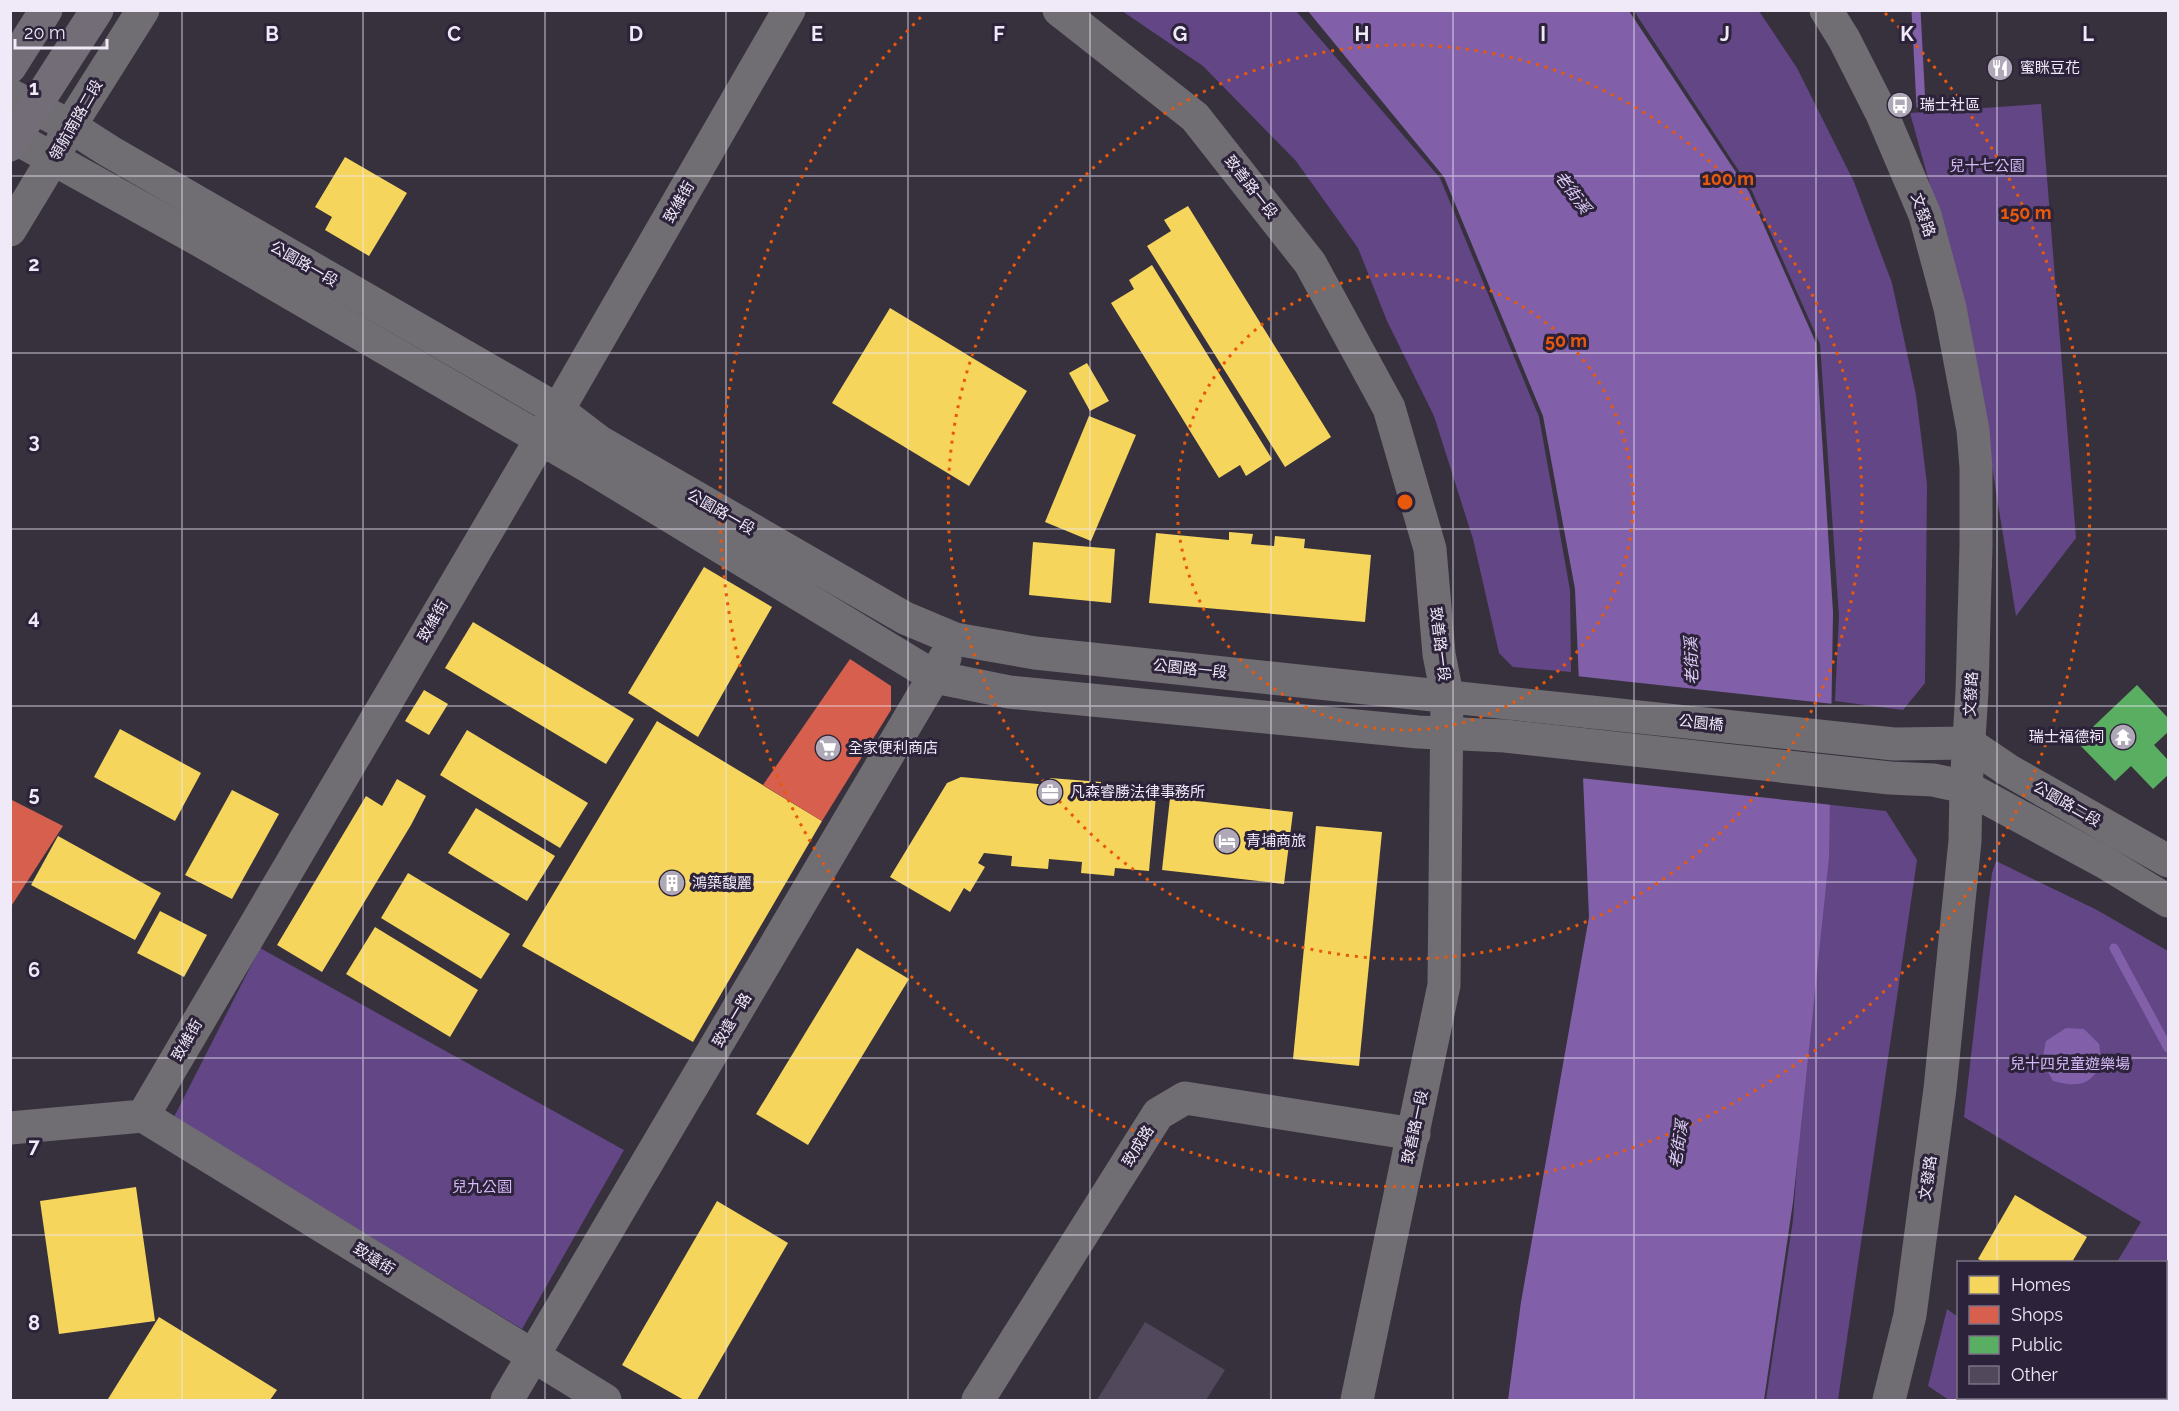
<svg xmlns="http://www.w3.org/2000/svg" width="2179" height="1411" font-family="Raleway,'Noto Sans TC',sans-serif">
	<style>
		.green { fill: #634685 }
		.water { fill: #8260a9 }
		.pier { fill: #37313e }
		.homes { fill: #f6d55c }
		.shops { fill: #d6604d }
		.public { fill: #5aae61 }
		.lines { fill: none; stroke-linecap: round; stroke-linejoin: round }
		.stream { stroke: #8260a9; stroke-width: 9 }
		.building { fill: #51485c }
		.minor { stroke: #706d73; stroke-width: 33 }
		.major { stroke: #726d76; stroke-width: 33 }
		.grid { fill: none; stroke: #efe9f8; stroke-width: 1.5; stroke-opacity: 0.55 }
		.ring { fill: none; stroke: #e8590c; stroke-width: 3; stroke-dasharray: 3 6 }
		.labels { text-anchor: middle; stroke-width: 6; stroke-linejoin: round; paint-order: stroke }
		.poi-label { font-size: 15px; fill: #efe9f8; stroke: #2c2239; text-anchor: start }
		.street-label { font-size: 15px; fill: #efe9f8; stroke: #2c2239 }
		.park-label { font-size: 15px; fill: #d6bafa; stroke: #2c2239 }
		.water-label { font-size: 16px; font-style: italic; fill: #e0cef9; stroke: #2c2239 }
		.grid-label { font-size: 20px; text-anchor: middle; font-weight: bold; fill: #efe9f8; stroke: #2c2239; stroke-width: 6; stroke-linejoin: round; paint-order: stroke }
		.centre { fill: #e8590c; stroke: #2c2239; stroke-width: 3 }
		.ring-label { font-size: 18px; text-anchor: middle; font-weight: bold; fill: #e8590c; stroke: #2c2239; stroke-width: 6; stroke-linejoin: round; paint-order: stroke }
	</style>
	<rect width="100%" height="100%" fill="#37313e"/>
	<!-- green -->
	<g class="green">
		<path d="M1122 11H1296L1440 178 1539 417 1570 590 1571 672 1513 667 1499 653 1473 539 1434 416 1387 321 1358 248 1296 161 1203 66Z"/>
		<path d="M1634 11H1759L1797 68 1854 182 1892 283 1916 395 1927 484 1925 683 1903 710 1835 701 1839 616 1820 344 1752 191Z"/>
		<path d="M2041 104 2076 538 2016 616 1970 329 1910 113Z"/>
		<path d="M1823 804 1886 811 1917 860 1838 1400H1766L1793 1220Z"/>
		<path d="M1996 861 2097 910 2168 951V1400H1949L1928 1386 1947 1309 1958 1317V1398H2166V1262H2117L2141 1222 1964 1117 1992 873Z"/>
		<path d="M260 948 624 1150 522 1329 174 1117Z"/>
	</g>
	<!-- water -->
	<g class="water">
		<path d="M1308 11H1629L1749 192 1816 343 1833 612 1829 857 1793 1202 1764 1400H1508L1521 1302 1589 917 1575 589 1543 416 1444 177Z"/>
		<path d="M2066 1028 2084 1029 2099 1044 2102 1064C2088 1087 2078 1087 2053 1081L2042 1061 2046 1041Z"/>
	</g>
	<!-- pier -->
	<path class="pier" d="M1576 676 1834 704 1833 805 1580 778Z"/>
	<!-- homes -->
	<g class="homes">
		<path d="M345 157 407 193 369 256 325 230 332 217 315 207Z"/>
		<path d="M1188 206 1331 437 1285 467 1147 246 1171 231 1164 220Z"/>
		<path d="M1152 265 1272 459 1246 476 1240 465 1219 478 1111 303 1134 289 1129 280Z"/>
		<path d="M890 308 1027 391 969 486 832 403Z"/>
		<path d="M1087 363 1109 401 1090 411 1069 373Z"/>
		<path d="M1089 416 1136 435 1091 541 1045 522Z"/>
		<path d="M1229 532 1253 534 1251 544 1274 546 1275 536 1305 539 1304 548 1371 555 1365 622 1149 603 1156 533 1229 540Z"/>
		<path d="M1033 542 1115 549 1111 603 1029 595Z"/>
		<path d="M704 567 772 607 698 737 628 693Z"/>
		<path d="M473 622 634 719 606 764 445 668Z"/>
		<path d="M424 690 448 704 429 735 405 721Z"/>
		<path d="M657 721 822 821 693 1042 522 946Z"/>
		<path d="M120 729 201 773 175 821 94 777Z"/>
		<path d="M467 730 588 803 560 848 440 775Z"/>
		<path d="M961 777 1049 785 1050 778 1101 782V791L1156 796 1149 871 1115 868 1114 876 1081 873 1082 862 1049 859 1048 869 1011 866 1012 856 984 853 978 863 985 867 970 892 964 888 950 912 890 877 947 783Z"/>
		<path d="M397 779 426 796 411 825 322 972 277 945 366 796 382 806Z"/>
		<path d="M232 790 279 814 232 899 185 875Z"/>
		<path d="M1170 798 1293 812 1284 884 1162 870Z"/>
		<path d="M476 808 555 856 527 901 448 853Z"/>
		<path d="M1316 826 1382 832 1359 1066 1293 1059Z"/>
		<path d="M58 836 161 893 135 940 31 885Z"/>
		<path d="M408 873 510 934 481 979 381 918Z"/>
		<path d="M160 911 207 935 184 977 137 953Z"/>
		<path d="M375 927 478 990 450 1037 346 974Z"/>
		<path d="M857 948 909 979 808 1145 756 1114Z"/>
		<path d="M136 1187 155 1321 59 1334 40 1201Z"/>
		<path d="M2015 1195 2087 1237 2072 1262H1984L1978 1259Z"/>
		<path d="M717 1201 788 1243 697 1400H684L622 1365Z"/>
		<path d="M159 1317 277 1390 270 1400 108 1399Z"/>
	</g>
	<!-- shops -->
	<g class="shops">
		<path d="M850 659 891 686V710L822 821 763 785Z"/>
		<path d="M10 799 63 826 10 908Z"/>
	</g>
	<!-- public -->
	<path class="public" d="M2137 685 2168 718V732L2154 745 2168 760V775L2153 789 2131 766 2115 781 2077 742Z"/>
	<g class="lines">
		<!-- stream -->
		<g class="stream">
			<path d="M1916 10 1921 106"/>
			<path d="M2114 948 2168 1048"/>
		</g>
	</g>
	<!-- building -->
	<path class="building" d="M1145 1322 1225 1370 1206 1400H1097Z"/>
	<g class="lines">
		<!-- minor -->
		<g class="minor">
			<path d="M1059 10 1195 117 1310 263 1389 408 1430 549 1439 654 1447 695 1444 985 1357 1400"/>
			<path d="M1826 10 1844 39 1882 114 1925 215 1950 308 1973 430 1976 468V546L1972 691 1966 787 1965 841 1940 1089 1910 1315 1889 1400"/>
			<path d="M10 95 70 126 109 151 558 410 600 442 905 618 955 639 1035 653 1894 744 1968 743"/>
			<path d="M10 135 201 241 591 468 935 677 1009 692 1418 732 1505 736 1890 778 1933 780 1966 787 2104 862 2168 901"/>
			<path d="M10 230 53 159 70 126 143 10"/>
			<path d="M1968 743 2008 770 2168 861"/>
			<path d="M143 1116 605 1400"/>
			<path d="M10 1128 143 1116 558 410 789 10"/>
			<path d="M507 1400 945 658"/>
			<path d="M978 1400 1158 1114 1185 1098 1414 1134"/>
		</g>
		<!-- major -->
		<g class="major">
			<path d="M10 67 46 10"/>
			<path d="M10 145 97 10"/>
		</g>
	</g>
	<!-- grid -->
	<path class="grid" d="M182 10V1400M363 10V1400M545 10V1400M726 10V1400M908 10V1400M1090 10V1400M1271 10V1400M1453 10V1400M1634 10V1400M1816 10V1400M1997 10V1262M10 176H2168M10 353H2168M10 529H2168M10 706H2168M10 882H2168M10 1058H2168M10 1235H2168M1997 1398V1400"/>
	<!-- distance rings -->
	<g class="ring">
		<circle cx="1405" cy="502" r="228"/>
		<circle cx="1405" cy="502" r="457"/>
		<path d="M1885 13A685 685 0 1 1 925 13"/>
	</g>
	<!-- icons -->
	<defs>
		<g id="restaurant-disc" transform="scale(1.35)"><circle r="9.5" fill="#afa9b7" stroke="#2c2239"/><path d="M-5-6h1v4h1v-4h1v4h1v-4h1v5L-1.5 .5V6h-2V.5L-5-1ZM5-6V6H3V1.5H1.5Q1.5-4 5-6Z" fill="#fff"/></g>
		<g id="bus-disc" transform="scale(1.35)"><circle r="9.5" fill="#afa9b7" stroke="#2c2239"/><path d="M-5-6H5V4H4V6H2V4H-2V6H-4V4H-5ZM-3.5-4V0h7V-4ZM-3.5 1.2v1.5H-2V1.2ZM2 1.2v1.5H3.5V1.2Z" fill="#fff"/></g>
		<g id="temple-disc" transform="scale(1.35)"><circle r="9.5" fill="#afa9b7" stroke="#2c2239"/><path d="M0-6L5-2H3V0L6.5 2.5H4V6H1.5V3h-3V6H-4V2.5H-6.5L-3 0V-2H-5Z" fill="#fff"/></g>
		<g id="supermarket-disc" transform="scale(1.35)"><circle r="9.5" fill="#afa9b7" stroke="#2c2239"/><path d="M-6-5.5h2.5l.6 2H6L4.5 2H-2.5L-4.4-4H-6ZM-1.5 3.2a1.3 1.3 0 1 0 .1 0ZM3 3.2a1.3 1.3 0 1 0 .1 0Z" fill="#fff"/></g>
		<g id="office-disc" transform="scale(1.35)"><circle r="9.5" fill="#afa9b7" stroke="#2c2239"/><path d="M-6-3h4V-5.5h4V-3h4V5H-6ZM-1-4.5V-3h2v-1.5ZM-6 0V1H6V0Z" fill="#fff"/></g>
		<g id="hotel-disc" transform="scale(1.35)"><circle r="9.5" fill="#afa9b7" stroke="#2c2239"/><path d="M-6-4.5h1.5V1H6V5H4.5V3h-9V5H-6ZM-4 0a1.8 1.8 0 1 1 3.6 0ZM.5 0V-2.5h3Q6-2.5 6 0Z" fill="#fff"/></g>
		<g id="building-disc" transform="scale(1.35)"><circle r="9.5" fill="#afa9b7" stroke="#2c2239"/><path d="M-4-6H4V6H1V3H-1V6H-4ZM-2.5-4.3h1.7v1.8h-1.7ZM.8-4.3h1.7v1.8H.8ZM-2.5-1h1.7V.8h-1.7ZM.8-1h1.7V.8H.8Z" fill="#fff"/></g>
	</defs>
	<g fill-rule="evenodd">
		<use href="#restaurant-disc" x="2000" y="68"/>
		<use href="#bus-disc" x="1900" y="105"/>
		<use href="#temple-disc" x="2123" y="737"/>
		<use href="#supermarket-disc" x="828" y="748"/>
		<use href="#office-disc" x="1050" y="792"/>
		<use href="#hotel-disc" x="1227" y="841"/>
		<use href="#building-disc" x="672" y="883"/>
	</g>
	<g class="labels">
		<!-- poi labels -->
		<g class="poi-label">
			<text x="2020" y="73">蜜眯豆花</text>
			<text x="1920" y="110">瑞士社區</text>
			<text x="2104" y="742" text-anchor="end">瑞士福德祠</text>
			<text x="848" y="753">全家便利商店</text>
			<text x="1070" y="797">凡森睿勝法律事務所</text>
			<text x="1246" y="846">青埔商旅</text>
			<text x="692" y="888">鴻築馥麗</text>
		</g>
		<!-- street labels -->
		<g class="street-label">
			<text transform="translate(76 120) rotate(-60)" y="5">領航南路二段</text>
			<text transform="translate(1251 187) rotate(52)" y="5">致善路一段</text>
			<text transform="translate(679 202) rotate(-60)" y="5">致維街</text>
			<text transform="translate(1923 215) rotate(71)" y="5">文發路</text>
			<text transform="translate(304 264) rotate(30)" y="5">公園路一段</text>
			<text transform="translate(721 512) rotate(30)" y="5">公園路一段</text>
			<text transform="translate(433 621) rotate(-60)" y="5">致維街</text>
			<text transform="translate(1440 644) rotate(83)" y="5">致善路一段</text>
			<text transform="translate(1190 669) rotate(6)" y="5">公園路一段</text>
			<text transform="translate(1971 694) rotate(-87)" y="5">文發路</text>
			<text transform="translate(1701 723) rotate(6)" y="5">公園橋</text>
			<text transform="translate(2067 804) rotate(30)" y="5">公園路二段</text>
			<text transform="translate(732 1020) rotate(-59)" y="5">致遠一路</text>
			<text transform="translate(187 1040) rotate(-60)" y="5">致維街</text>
			<text transform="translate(1415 1127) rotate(-78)" y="5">致善路一段</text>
			<text transform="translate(1138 1146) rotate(-58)" y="5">致成路</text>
			<text transform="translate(1928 1178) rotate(-82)" y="5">文發路</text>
			<text transform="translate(374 1259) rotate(32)" y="5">致遠街</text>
		</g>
		<!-- park labels -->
		<g class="park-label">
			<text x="1987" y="171">兒十七公園</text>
			<text x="2070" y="1069">兒十四兒童遊樂場</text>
			<text x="482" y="1192">兒九公園</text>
		</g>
		<!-- water labels -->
		<g class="water-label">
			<text transform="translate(1573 192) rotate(53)" y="6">老街溪</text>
			<text transform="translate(1691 661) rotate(-92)" y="6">老街溪</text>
			<text transform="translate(1678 1144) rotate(-81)" y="6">老街溪</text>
		</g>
	</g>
	<g class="grid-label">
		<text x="272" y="41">B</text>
		<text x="454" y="41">C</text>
		<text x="636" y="41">D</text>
		<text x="817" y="41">E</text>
		<text x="999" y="41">F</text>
		<text x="1180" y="41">G</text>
		<text x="1362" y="41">H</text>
		<text x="1543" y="41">I</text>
		<text x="1725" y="41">J</text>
		<text x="1907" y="41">K</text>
		<text x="2088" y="41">L</text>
		<text x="34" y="95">1</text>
		<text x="34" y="271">2</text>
		<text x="34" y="448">3</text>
		<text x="34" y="624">4</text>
		<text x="34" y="801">5</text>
		<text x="34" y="977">6</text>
		<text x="34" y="1153">7</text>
		<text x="34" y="1330">8</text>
	</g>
	<circle cx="1405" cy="502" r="9" class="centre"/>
	<g class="ring-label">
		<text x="1728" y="185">100 m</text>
		<text x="2026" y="219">150 m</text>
		<text x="1566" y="347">50 m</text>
	</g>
	<!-- border -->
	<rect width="2179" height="1411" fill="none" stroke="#efe9f8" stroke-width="24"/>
	<!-- legend -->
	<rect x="1957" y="1261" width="210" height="138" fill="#2c2239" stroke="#7a7285" stroke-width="1.5"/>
	<rect x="1969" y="1276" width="30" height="18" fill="#f6d55c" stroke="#7a7285" stroke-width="1.5"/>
	<text x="2011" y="1291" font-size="18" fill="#efe9f8">Homes</text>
	<rect x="1969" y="1306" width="30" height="18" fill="#d6604d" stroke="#7a7285" stroke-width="1.5"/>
	<text x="2011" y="1321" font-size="18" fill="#efe9f8">Shops</text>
	<rect x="1969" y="1336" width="30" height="18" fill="#5aae61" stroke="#7a7285" stroke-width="1.5"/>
	<text x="2011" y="1351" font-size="18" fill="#efe9f8">Public</text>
	<rect x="1969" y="1366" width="30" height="18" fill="#51485c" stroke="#7a7285" stroke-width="1.5"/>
	<text x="2011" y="1381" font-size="18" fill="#efe9f8">Other</text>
	<!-- scale -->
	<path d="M15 39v9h92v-9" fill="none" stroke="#efe9f8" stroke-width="3"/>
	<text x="24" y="39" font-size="18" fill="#efe9f8" stroke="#2c2239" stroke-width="4.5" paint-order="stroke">20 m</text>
</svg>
